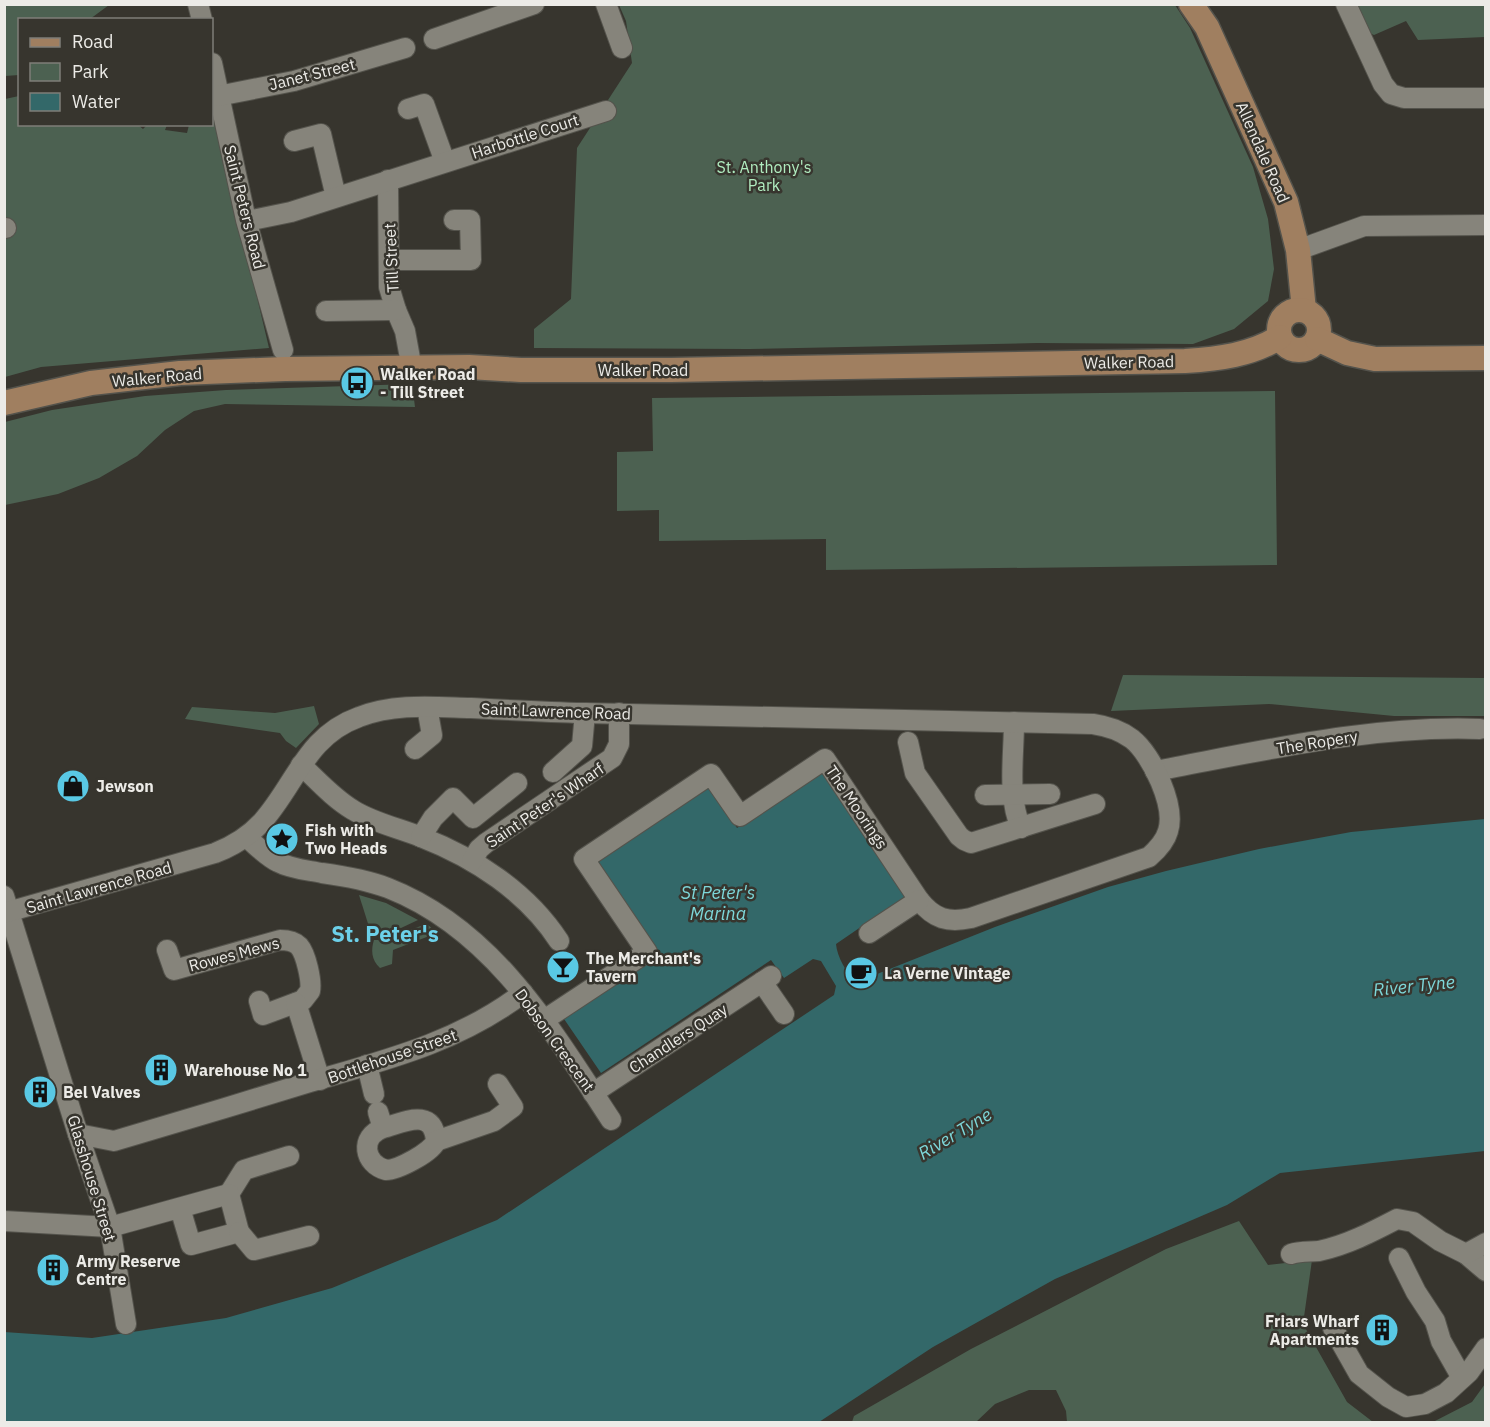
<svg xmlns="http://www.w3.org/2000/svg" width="1490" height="1427" font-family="'IBM Plex Sans',sans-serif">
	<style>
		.green { fill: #4c6151 }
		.water { fill: #336869 }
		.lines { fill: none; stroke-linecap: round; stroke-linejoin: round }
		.minor-casing { stroke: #54534c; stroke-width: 22 }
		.major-casing { stroke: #54534c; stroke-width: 27 }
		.minor { stroke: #86847b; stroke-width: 20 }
		.major { stroke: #a07f60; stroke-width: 24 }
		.labels { text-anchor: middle; stroke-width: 5; stroke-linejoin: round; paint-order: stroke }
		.street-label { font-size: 16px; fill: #ecebe7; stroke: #37352e }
		.park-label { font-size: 16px; fill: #b0ecbf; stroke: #37352e }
		.poi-label { font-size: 16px; font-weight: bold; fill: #ecebe7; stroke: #37352e; text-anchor: start }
		.water-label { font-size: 18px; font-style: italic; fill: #7dd7d9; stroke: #37352e }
		.district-label { font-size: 22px; font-weight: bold; fill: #6cd0e9; stroke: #37352e }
	</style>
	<rect width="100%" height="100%" fill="#37352e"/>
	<!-- green -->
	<g class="green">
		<path d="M5 4H109V5L90 19 20 20 19 75 5 76Z"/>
		<path d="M619 5H1175L1190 28 1253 167 1268 219 1274 269 1268 301 1234 329 1193 344 1037 343 749 349 534 348V329L571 299 577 148 632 63 626 21Z"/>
		<path d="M1352 5H1485V37L1418 40 1406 21 1374 35 1367 32Z"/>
		<path d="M19 96 20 124H137L143 129 147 125H167L165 130 187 133 189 125 212 124V107L269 348 41 367 5 377 4 236H12L11 220H5V99Z"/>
		<path d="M412 384 415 407 225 404 194 411 165 430 137 456 99 478 58 494 5 505V422L52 410 145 396 226 390Z"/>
		<path d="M1275 391 1277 565 826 570V539L659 541V510L617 511V452L653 451 652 398Z"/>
		<path d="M1123 675 1485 678V716H1394L1269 704 1111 711Z"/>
		<path d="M314 706 319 724 296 748 286 741 280 733 185 719 192 707 275 713Z"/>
		<path d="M359 895 386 903 418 920 384 936 371 933Z"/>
		<path d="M427 924 437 933 393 950 392 964 380 968C371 960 371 949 374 940H390L409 930Z"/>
		<path d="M1239 1221 1268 1265 1312 1260 1303 1324 1347 1402 1373 1422H1067L1066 1411 1056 1390H1029L995 1404 976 1422H852L854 1416 971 1349 1166 1249Z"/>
		<path d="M1485 1384V1422H1433L1472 1402Z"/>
	</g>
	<!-- water -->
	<path class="water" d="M822 771 906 896 836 944C837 957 847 974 857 982L995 927 1108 887 1166 871 1259 849 1351 832 1485 819V1151L1280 1173 1227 1205 1055 1279 933 1347 819 1422H5L4 1332 92 1338 226 1318 332 1288 497 1220 834 995 836 986 821 961 813 959 784 978 771 960 601 1073 562 1016 658 951 596 861 709 788 737 828Z"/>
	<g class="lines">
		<!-- minor casing -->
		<g class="minor-casing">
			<g id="minor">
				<path d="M198 4 202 20"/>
				<path d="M606 4 622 48"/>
				<path d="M1346 4 1383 84 1391 94 1404 98H1486"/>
				<path d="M434 39 534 4"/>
				<path d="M212 63 246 220 283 350"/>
				<path d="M218 96 294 81 405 48"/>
				<path d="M408 109 424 104 445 162"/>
				<path d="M294 141 321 134 336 197"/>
				<path d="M388 180 389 287 396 310 405 331 412 369"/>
				<path d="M252 220 291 212 606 111"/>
				<path d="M4 228H6"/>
				<path d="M1298 250 1364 226 1486 225"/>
				<path d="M389 260H471L470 220H454"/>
				<path d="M326 311 396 310"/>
				<path d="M1014 722C1014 756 1007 796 1021 828"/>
				<path d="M908 742 915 773 959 836 964 840 971 843 1095 804"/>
				<path d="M415 749 432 735 427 707"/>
				<path d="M301 765C317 780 334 799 353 810 374 823 399 828 421 837 475 858 527 892 559 941"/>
				<path d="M1155 771C1262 751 1371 725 1480 729"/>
				<path d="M553 772 582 746 585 713"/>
				<path d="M985 795 1050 794"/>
				<path d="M246 837C256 845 266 856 278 862 291 869 307 870 322 873 344 876 367 880 388 888 493 929 552 1030 611 1120"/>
				<path d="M421 837 433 818 453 798 473 818 517 783"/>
				<path d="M472 861 479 849 486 843 612 758 619 744V713"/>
				<path d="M4 896 78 1134 110 1227 126 1324"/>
				<path d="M4 913 215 853C233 846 249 836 262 822 296 784 306 736 359 717 395 703 433 707 471 708 509 710 546 712 584 713 754 718 923 719 1093 724 1107 726 1120 730 1132 739 1152 755 1176 806 1168 831 1165 842 1157 850 1149 857L971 918C948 923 934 919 919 900L825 759 740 816 711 774 584 859 647 952 544 1020"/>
				<path d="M869 933 919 900"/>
				<path d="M167 950 174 970 280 940C287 940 294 941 299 946 306 954 312 981 310 991L303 1000 263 1015 259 1001"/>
				<path d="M762 982 784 1014"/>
				<path d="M296 1003 320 1080"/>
				<path d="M367 1065 374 1094"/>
				<path d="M593 1093 771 976"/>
				<path d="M378 1112 383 1128C405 1122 433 1107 436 1141 432 1152 398 1170 386 1170 364 1164 359 1137 383 1128"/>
				<path d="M78 1134 114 1141C179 1122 245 1102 310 1082 386 1060 459 1042 523 993"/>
				<path d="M436 1141 494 1121 513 1107 498 1084"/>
				<path d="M229 1194 244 1170 289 1156"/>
				<path d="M4 1221 110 1227 229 1194 239 1232 191 1245 180 1208"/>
				<path d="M239 1232 254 1250 309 1236"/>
				<path d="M1291 1254C1300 1251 1310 1252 1319 1251 1347 1245 1372 1232 1397 1219L1413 1222 1440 1241 1466 1254 1486 1271"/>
				<path d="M1466 1254 1486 1243"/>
				<path d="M1399 1258 1416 1292 1435 1321 1441 1341 1462 1378"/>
				<path d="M1333 1328 1359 1374 1388 1397 1406 1407 1425 1404 1446 1393 1469 1372 1486 1348"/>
			</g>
		</g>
		<!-- major casing -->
		<g class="major-casing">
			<g id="major">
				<path d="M1191 4 1207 27 1286 202 1298 250 1304 310"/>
				<circle cx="1299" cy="330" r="20"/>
				<path d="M1317 339 1347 353 1375 359 1486 358"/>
				<path d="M4 403 91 383 180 373 285 369 469 367 521 370H671L1185 361C1219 359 1251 355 1280 337"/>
			</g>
		</g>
		<!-- minor -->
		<use href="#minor" class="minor"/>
		<!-- major -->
		<use href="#major" class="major"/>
	</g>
	<!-- icons -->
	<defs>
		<g id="bus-disc" transform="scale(1.725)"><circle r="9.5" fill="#59c8e4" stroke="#37352e"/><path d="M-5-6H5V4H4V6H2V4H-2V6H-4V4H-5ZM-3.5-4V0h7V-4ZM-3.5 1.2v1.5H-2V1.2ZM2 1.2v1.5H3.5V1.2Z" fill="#111"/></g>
		<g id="shop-disc" transform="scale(1.725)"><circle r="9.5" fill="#59c8e4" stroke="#37352e"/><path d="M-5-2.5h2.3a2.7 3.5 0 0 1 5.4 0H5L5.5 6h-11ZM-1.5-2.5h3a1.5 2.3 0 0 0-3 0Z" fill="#111"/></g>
		<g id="sight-disc" transform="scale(1.725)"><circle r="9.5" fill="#59c8e4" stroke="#37352e"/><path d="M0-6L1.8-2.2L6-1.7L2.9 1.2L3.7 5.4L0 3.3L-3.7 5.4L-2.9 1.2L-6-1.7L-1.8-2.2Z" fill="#111"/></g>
		<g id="bar-disc" transform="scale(1.725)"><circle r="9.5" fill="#59c8e4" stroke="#37352e"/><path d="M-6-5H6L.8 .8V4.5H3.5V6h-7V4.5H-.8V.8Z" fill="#111"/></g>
		<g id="cafe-disc" transform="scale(1.725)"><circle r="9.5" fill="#59c8e4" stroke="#37352e"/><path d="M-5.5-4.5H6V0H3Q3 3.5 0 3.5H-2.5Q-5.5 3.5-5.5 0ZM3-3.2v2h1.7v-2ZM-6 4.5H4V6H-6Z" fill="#111"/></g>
		<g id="building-disc" transform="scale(1.725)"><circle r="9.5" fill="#59c8e4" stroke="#37352e"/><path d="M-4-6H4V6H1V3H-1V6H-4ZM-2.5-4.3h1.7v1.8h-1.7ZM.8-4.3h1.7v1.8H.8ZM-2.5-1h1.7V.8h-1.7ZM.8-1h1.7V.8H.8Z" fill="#111"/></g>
	</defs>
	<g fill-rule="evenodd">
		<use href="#bus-disc" x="357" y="383"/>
		<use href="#shop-disc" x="73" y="786"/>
		<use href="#sight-disc" x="282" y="839"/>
		<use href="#bar-disc" x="563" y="967"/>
		<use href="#cafe-disc" x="861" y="973"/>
		<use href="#building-disc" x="161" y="1070"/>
		<use href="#building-disc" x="40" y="1092"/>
		<use href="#building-disc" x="53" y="1270"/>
		<use href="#building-disc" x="1382" y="1330"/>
	</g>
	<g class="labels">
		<!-- street labels -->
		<g class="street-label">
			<text transform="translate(312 74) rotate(-14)" y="6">Janet Street</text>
			<text transform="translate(525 136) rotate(-18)" y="6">Harbottle Court</text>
			<text transform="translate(1263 152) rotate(66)" y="6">Allendale Road</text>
			<text transform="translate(245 207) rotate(76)" y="6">Saint Peters Road</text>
			<text transform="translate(391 258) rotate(-93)" y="6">Till Street</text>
			<text transform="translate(1129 362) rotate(-1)" y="6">Walker Road</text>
			<text x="643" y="376">Walker Road</text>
			<text transform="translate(157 377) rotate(-5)" y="6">Walker Road</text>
			<text transform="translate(556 711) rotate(2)" y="6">Saint Lawrence Road</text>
			<text transform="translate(1317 742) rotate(-9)" y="6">The Ropery</text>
			<text transform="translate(545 805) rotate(-34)" y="6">Saint Peter's Wharf</text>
			<text transform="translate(857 807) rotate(56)" y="6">The Moorings</text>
			<text transform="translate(99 887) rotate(-16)" y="6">Saint Lawrence Road</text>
			<text transform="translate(234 954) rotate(-15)" y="6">Rowes Mews</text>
			<text transform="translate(678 1038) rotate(-33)" y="6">Chandlers Quay</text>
			<text transform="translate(555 1040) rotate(54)" y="6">Dobson Crescent</text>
			<text transform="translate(392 1056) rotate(-19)" y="6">Bottlehouse Street</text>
			<text transform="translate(92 1178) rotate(73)" y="6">Glasshouse Street</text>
		</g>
		<!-- park labels -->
		<g class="park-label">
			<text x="764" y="173">St. Anthony's<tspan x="764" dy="18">Park</tspan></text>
		</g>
		<!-- poi labels -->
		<g class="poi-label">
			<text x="380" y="380">Walker Road<tspan x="380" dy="18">- Till Street</tspan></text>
			<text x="96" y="792">Jewson</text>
			<text x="305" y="836">Fish with<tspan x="305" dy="18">Two Heads</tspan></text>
			<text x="586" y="964">The Merchant's<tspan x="586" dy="18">Tavern</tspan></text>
			<text x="884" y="979">La Verne Vintage</text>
			<text x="184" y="1076">Warehouse No 1</text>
			<text x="63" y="1098">Bel Valves</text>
			<text x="76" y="1267">Army Reserve<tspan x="76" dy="18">Centre</tspan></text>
			<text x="1359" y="1327" text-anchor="end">Friars Wharf<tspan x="1359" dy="18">Apartments</tspan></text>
		</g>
		<!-- water labels -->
		<g class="water-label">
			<text x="718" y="899">St Peter's<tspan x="718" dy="21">Marina</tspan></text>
			<text transform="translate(1414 986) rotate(-6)" y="6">River Tyne</text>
			<text transform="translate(955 1134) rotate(-31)" y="6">River Tyne</text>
		</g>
		<!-- district labels -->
		<g class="district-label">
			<text x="385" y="942">St. Peter's</text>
		</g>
	</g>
	<!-- border -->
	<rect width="1490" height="1427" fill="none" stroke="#ecebe7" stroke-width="12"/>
	<!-- legend -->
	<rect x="18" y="18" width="195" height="108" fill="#37352e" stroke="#7f7e78" stroke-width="1.5"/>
	<rect x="30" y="38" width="30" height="9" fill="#a07f60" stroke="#7f7e78" stroke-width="1.5"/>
	<text x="72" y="48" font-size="18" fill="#ecebe7">Road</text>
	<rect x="30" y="63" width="30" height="18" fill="#4c6151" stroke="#7f7e78" stroke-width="1.5"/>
	<text x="72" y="78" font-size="18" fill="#ecebe7">Park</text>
	<rect x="30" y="93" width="30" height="18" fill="#336869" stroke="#7f7e78" stroke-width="1.5"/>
	<text x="72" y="108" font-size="18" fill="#ecebe7">Water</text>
</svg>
